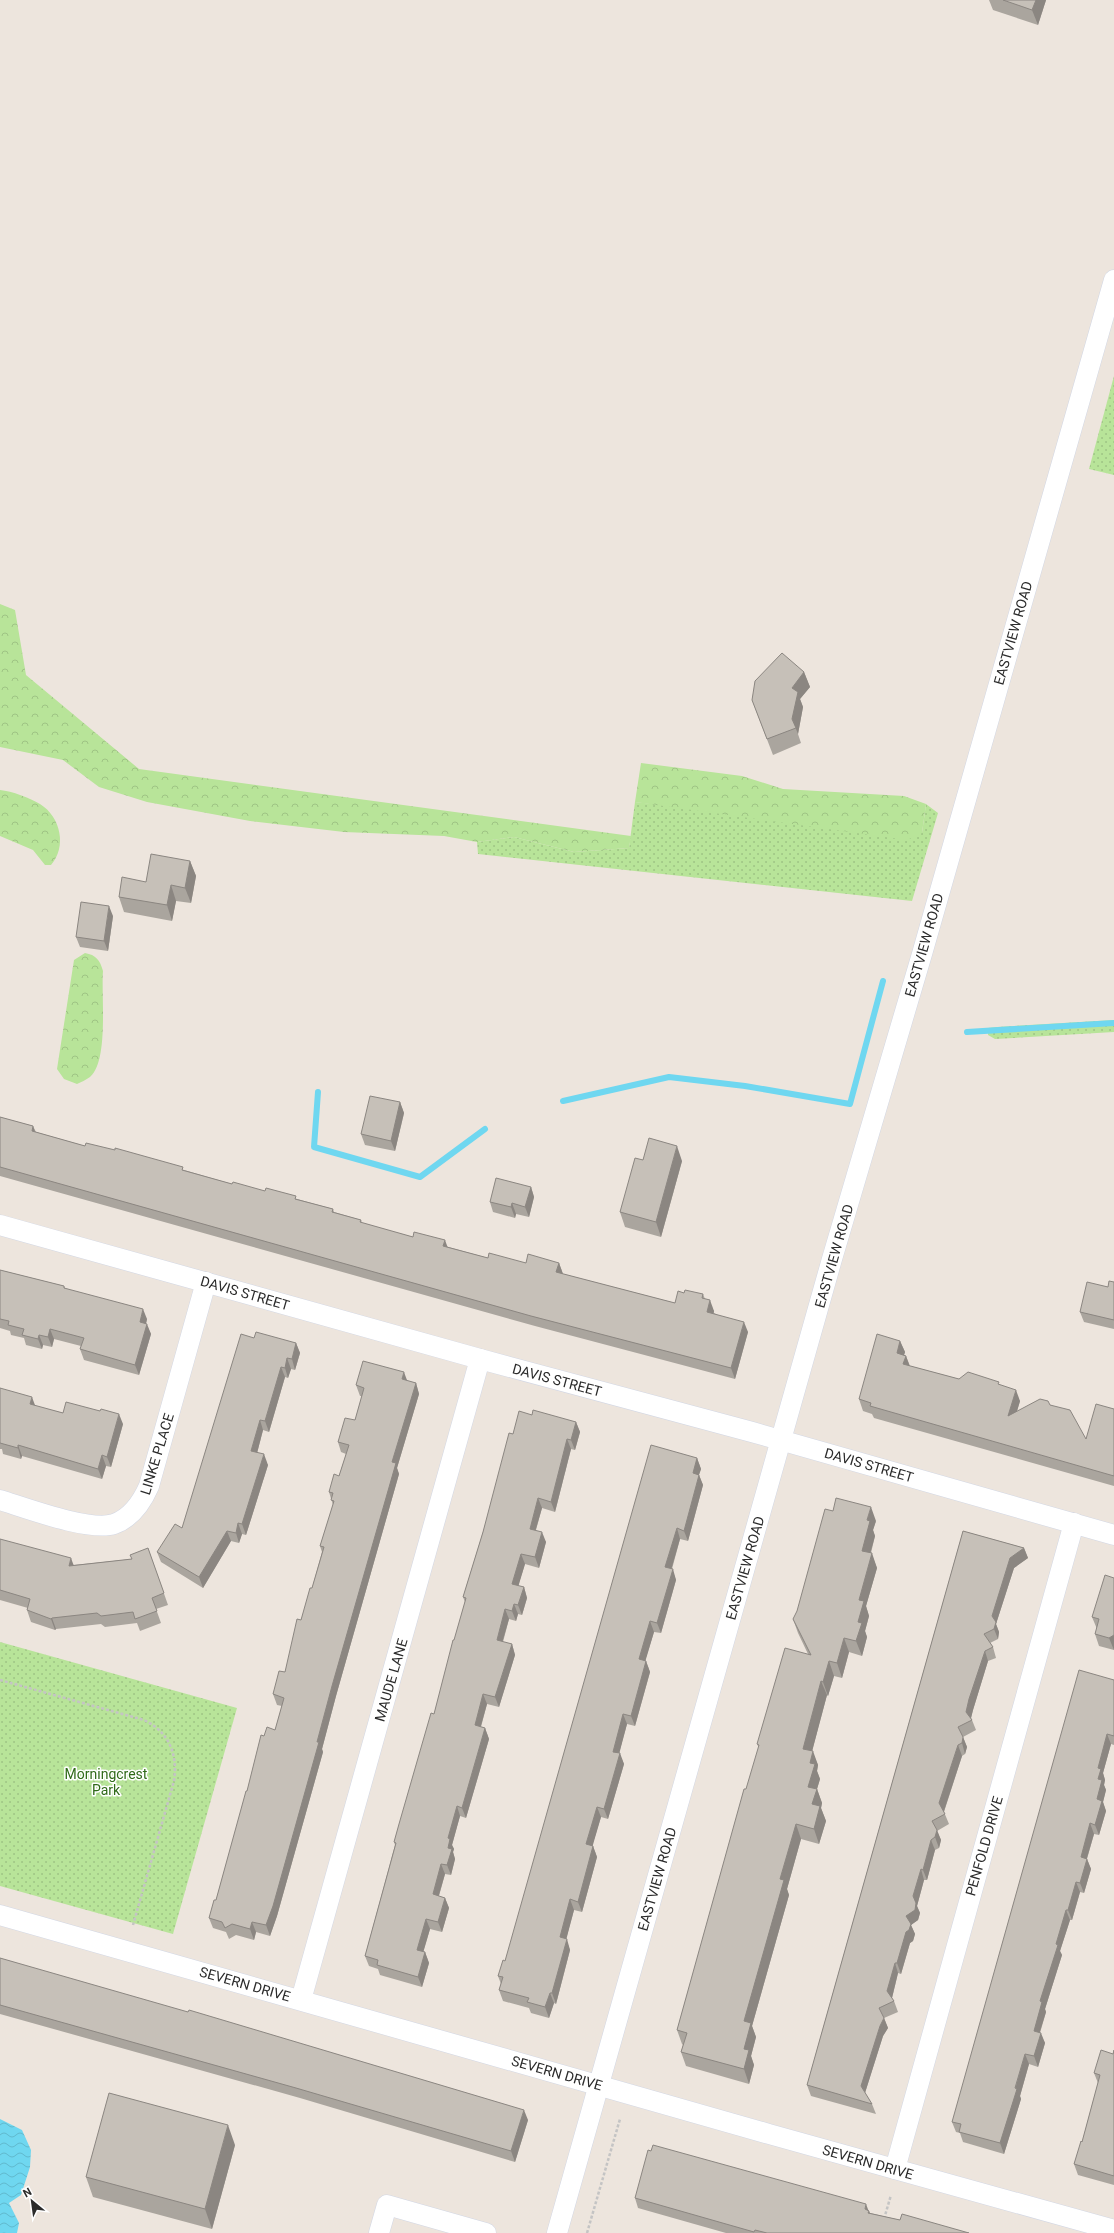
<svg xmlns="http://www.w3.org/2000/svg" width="1114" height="2233" font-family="Roboto,sans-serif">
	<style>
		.grass { fill: url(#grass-dots) }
		.forest { fill: url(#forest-crowns) }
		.water { fill: url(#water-waves) }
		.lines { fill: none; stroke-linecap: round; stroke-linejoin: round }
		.stream { stroke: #6fd7f0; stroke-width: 6 }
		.minor-casing { stroke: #d2d7e4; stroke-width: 21 }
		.path { stroke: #c4c4c4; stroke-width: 2.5; stroke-dasharray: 3 2; stroke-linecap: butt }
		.minor { stroke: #fff; stroke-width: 20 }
		.wall { fill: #aaa59e }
		.shaded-wall { fill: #8b8681 }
		.building { fill: #c6c0b8; stroke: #8b8681 }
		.labels { text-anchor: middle; stroke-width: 3; stroke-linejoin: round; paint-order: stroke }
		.street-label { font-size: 14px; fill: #2b2b2b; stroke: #fff }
		.park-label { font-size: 14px; fill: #306a19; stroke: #fff }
	</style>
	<defs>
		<pattern id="grass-dots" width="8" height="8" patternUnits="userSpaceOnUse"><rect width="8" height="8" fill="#b8e499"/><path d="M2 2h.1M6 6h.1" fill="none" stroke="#9ec484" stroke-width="1.8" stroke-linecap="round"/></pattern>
		<pattern id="forest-crowns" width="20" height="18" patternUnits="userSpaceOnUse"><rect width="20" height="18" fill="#b8e499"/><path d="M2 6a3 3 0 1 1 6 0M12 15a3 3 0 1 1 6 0" fill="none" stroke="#9ec484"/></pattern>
		<pattern id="water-waves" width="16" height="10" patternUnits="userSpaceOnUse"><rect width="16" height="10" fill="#6fd7f0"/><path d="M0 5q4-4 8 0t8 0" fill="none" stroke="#60b9ce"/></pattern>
	</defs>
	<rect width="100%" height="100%" fill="#ede5dd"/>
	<!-- grass -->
	<g class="grass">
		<path d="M1114 376V475L1089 469Z"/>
		<path d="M635 802 922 833 926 804 938 813 912 901 478 854 477 842 514 837 574 852 629 848Z"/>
		<path d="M1114 1020V1032L995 1039 988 1035V1028L997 1027Z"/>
		<path d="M0 1642 237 1708 173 1934 0 1886Z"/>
	</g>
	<!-- forest -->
	<g class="forest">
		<path d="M0 604 15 610 26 675 139 769 631 836 629 848 574 852 514 837 477 842 444 836 344 832 250 821 147 802 99 787 63 760 0 747Z"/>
		<path d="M641 763 742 776 783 789 904 796 926 804 922 833 907 840 635 802Z"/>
		<path d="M0 790C12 791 30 798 40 804 61 817 67 847 51 865H45L33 850 0 836Z"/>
		<path d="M85 953C96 955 100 960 103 971 101 995 109 1061 90 1077 86 1080 81 1082 77 1084L64 1079 57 1069 74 960Z"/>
	</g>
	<!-- water -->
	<path class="water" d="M0 2119 22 2130 31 2150 30 2167 21 2195 9 2203 19 2223 17 2233H0Z"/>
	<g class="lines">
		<!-- stream -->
		<g class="stream">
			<path d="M967 1032 1114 1023"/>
			<path d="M318 1092 314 1147 420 1177 485 1129"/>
			<path d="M563 1101 669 1077 745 1086 850 1104 883 981"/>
		</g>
		<!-- minor casing -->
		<g class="minor-casing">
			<g id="minor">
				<path d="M0 1225 480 1359 752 1432 1114 1535"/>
				<path d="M0 1500C26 1508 90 1532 114 1524 131 1518 142 1502 149 1486L206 1282"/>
				<path d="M0 1915 769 2134 1114 2230"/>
				<path d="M301 2000 480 1359"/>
				<path d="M895 2169 1074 1523"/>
				<path d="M379 2233 387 2205 486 2233"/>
				<path d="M557 2233 832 1259 922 954 1114 280"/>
			</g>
		</g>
		<!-- path -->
		<g class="path">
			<path d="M0 1680 144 1720C169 1732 178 1754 174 1781L133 1925"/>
			<path d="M884 2219 891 2195"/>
			<path d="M587 2233 620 2119"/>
		</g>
		<!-- minor -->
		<use href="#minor" class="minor"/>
	</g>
	<!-- wall -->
	<g class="wall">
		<path d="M989 0H1046L1038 25 993 10Z"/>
		<path d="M804 672 810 687 800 699 803 707 798 734 801 743 773 755 752 700Z"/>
		<path d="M190 861 196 876 191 903 176 901 172 921 124 912 119 897 146 882Z"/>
		<path d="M113 916 108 951 80 947 76 937Z"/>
		<path d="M400 1102 404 1113 395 1151 365 1145 361 1134Z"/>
		<path d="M0 1117 33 1126 36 1132 85 1146 184 1170 232 1184 297 1199 333 1209 334 1212 361 1220 362 1223 488 1258 526 1263H559L563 1274 675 1303 684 1293 703 1294 705 1299 714 1311V1313L748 1332 735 1379 535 1326 0 1176Z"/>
		<path d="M643 1160 682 1161 661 1237 625 1227 620 1212Z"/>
		<path d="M531 1187 534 1197 529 1217 516 1214 515 1218 493 1212 490 1202Z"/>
		<path d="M0 1270 64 1286 65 1288 147 1319 146 1324 151 1334 139 1375 84 1360 80 1349 81 1346 54 1339 52 1347 43 1345 42 1349 26 1345 24 1338 11 1335 10 1331 0 1328Z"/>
		<path d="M1114 1282V1329L1084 1322 1080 1312 1108 1287Z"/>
		<path d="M254 1338 296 1343 300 1353 295 1370 291 1369 288 1378 285 1377 269 1432 263 1430 257 1453 268 1465 246 1535 242 1534 239 1543 231 1541 203 1588 161 1562 157 1552 182 1528Z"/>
		<path d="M900 1341 905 1352 904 1355 906 1356 910 1366 959 1379 1000 1385 1020 1401 1017 1411 1050 1405 1086 1439 1114 1409V1486L874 1418 872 1414 863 1411 859 1399Z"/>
		<path d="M407 1381 416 1383 419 1394 397 1468 399 1474 336 1696 322 1749 323 1752 277 1916 270 1936 256 1932 254 1940 236 1935 229 1939 226 1932 213 1928 209 1918 216 1900 247 1791 264 1736 275 1730 282 1706 277 1705 273 1694 285 1672 301 1620 312 1588 322 1552 320 1546 333 1505 329 1492 339 1476 346 1454 341 1452 338 1442 355 1420 362 1396H360L356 1385Z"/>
		<path d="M0 1388 35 1406 63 1413 123 1424 111 1467 106 1466 102 1479 22 1456 21 1459 3 1454 2 1449H0Z"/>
		<path d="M532 1415 576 1422 580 1432 575 1450 571 1449 555 1512 542 1508 536 1530 546 1542 539 1568 525 1564 518 1586 524 1587 527 1598 522 1615 518 1614 516 1621 509 1619 503 1642 512 1644 515 1655 499 1707 487 1704 481 1727 485 1728 489 1739 466 1818 460 1816 452 1845 454 1849 453 1852 455 1859 451 1875 445 1874 439 1896 445 1898 449 1908 442 1932 430 1929 423 1952H425L429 1963 422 1987 380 1975 378 1969 369 1966 365 1956 395 1845 394 1842 434 1714 465 1602 463 1597 513 1434Z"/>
		<path d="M697 1458 701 1469 699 1475 703 1485 688 1541 680 1539 672 1569 676 1580 661 1633 654 1632 645 1661H646L650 1672 635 1726 627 1724 619 1753 624 1764 608 1819 601 1817 592 1846H593L597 1857 582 1912 574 1910 566 1939 570 1950 556 2004 554 2003 549 2018 531 2013 529 2008 503 2001 499 1990 501 1984 498 1976 505 1961Z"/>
		<path d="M876 1521 873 1530 875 1536 871 1553 877 1568 866 1606 869 1616 865 1631 867 1637 862 1656 849 1652 842 1678 834 1676 828 1696 827 1695 812 1751 818 1765 817 1771 820 1779 817 1789 822 1803 821 1808 826 1821 819 1844 801 1839 787 1889 789 1895 752 2026 756 2037 751 2056 754 2065 749 2084 686 2066 681 2052 683 2045 682 2044 677 2030 759 1748 757 1744 808 1654 798 1633 793 1619Z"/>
		<path d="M963 1531 1024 1548 1028 1558 1014 1568 996 1624 999 1632 998 1639 990 1643 993 1647 996 1658 988 1661 973 1710 971 1718 972 1720 976 1730 963 1737 967 1747 965 1754 962 1756 944 1812 949 1824 937 1831 941 1840 939 1848 935 1850 927 1880H924L917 1906 920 1913 918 1920 911 1925 915 1934 913 1941 910 1943 901 1974 898 1973 892 1998 894 2001 898 2012 884 2018 888 2028 883 2036 865 2093 872 2104 876 2114 811 2096 807 2085Z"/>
		<path d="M0 1539 74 1565 132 1559 148 1548 168 1605 156 1609 161 1623 140 1631 137 1623 105 1627 101 1624 56 1629 55 1630 31 1622 27 1610 28 1608 0 1600Z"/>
		<path d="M1114 1578V1650L1099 1646 1095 1634 1097 1629 1092 1617Z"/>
		<path d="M1114 1680V1745L1111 1744 1103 1773 1105 1780 1104 1785 1106 1790 1103 1802 1106 1811 1099 1835 1094 1834 1087 1859 1091 1869 1084 1893 1080 1892 1072 1920H1070L1060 1951 1062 1955 1045 2009 1046 2012 1040 2033 1045 2043 1038 2067 1029 2064 1020 2096 1021 2099 1004 2154 963 2142 960 2133 956 2132 952 2122Z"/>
		<path d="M0 1958 528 2120 515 2162 300 2098 0 2014Z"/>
		<path d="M1114 2050V2185L1078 2175 1074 2164 1082 2142 1098 2083 1094 2073 1113 2054Z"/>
		<path d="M235 2145 212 2229 93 2197 86 2177Z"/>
		<path d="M635 2198 868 2210 870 2213 900 2220 969 2233H726L638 2208Z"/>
	</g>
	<!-- shaded-wall -->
	<g class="shaded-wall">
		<path d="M1036 0H1046L1038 25 1032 10Z"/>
		<path d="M804 672 810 687 800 699 803 707 798 734 792 719V688Z"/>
		<path d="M190 861 196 876 191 903 185 888Z"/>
		<path d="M171 885 176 901 172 921 167 905Z"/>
		<path d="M109 906 113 916 108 951 104 941Z"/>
		<path d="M400 1102 404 1113 395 1151 391 1141Z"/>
		<path d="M33 1126 37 1137 32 1131Z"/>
		<path d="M677 1146 682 1161 661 1237 656 1222Z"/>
		<path d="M531 1187 534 1197 529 1217 525 1207Z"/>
		<path d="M512 1203 516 1214 515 1218 511 1207Z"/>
		<path d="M445 1240 449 1251 443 1246Z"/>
		<path d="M559 1263 563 1274 560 1283 556 1272Z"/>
		<path d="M710 1300 714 1311 711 1322 707 1312Z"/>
		<path d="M143 1309 147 1319 144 1332 140 1322Z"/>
		<path d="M744 1322 748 1332 735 1379 731 1368Z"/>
		<path d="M147 1324 151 1334 139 1375 135 1365Z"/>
		<path d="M50 1329 54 1339 52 1347 48 1337Z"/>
		<path d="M39 1335 43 1345 42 1349 38 1339Z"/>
		<path d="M900 1341 905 1352 901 1365 897 1353Z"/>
		<path d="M296 1343 300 1353 295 1370 292 1359Z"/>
		<path d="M906 1356 910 1367 903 1364Z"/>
		<path d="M287 1358 291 1369 288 1378 285 1368Z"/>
		<path d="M281 1367 285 1377 269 1432 265 1421Z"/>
		<path d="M404 1372 408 1383 402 1379Z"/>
		<path d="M416 1383 419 1394 397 1468 399 1474 336 1696 322 1749 323 1752 277 1916 270 1936 266 1925 317 1742 392 1462Z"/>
		<path d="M1016 1390 1020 1401 1012 1428 1008 1416Z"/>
		<path d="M32 1397 36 1408 30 1404Z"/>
		<path d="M119 1414 123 1424 111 1467 107 1457Z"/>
		<path d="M260 1420 263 1430 255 1461 251 1451Z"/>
		<path d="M576 1422 580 1432 575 1450 571 1440Z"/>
		<path d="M567 1439 571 1449 555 1512 551 1502Z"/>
		<path d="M18 1445 22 1456 21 1459 18 1448Z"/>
		<path d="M264 1454 268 1465 246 1535 242 1524Z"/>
		<path d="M102 1455 106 1466 102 1479 98 1469Z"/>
		<path d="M697 1458 701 1469 696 1483 693 1473Z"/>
		<path d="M699 1475 703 1485 688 1541 684 1531Z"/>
		<path d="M538 1498 542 1508 533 1539 530 1529Z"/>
		<path d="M871 1507 876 1521 873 1530 875 1536 867 1565 862 1551 867 1520Z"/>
		<path d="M238 1523 242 1534 239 1543 236 1533Z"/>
		<path d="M677 1528 680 1539 669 1577 665 1567Z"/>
		<path d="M227 1531 231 1541 203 1588 199 1577Z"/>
		<path d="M542 1532 546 1542 539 1568 535 1557Z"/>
		<path d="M1024 1548 1028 1558 1014 1568 996 1624 999 1632 998 1639 994 1629 992 1616 1010 1558Z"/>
		<path d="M872 1553 877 1568 866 1606 869 1616 865 1631 867 1637 862 1656 856 1641 858 1622 859 1600Z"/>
		<path d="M521 1554 525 1564 516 1594 512 1584Z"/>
		<path d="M71 1558 75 1569 69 1566Z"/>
		<path d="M673 1569 676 1580 661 1633 657 1623Z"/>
		<path d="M524 1587 527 1598 522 1615 518 1605Z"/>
		<path d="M514 1604 518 1614 516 1621 512 1611Z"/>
		<path d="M505 1609 509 1619 500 1650 497 1640Z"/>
		<path d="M52 1618 56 1629 55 1630 51 1619Z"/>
		<path d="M650 1621 654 1632 643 1669 639 1659Z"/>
		<path d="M1114 1635V1650L1109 1638Z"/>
		<path d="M844 1638 849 1652 842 1678 837 1663Z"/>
		<path d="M512 1644 515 1655 499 1707 495 1697Z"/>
		<path d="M985 1651 988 1661 973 1710 970 1722 966 1712 969 1699Z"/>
		<path d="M646 1661 650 1672 635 1726 631 1716Z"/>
		<path d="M829 1661 834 1676 828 1696 823 1682Z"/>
		<path d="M821 1681 827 1695 809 1763 803 1749Z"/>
		<path d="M483 1694 487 1704 478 1736 475 1725Z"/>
		<path d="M623 1714 627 1724 617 1762 613 1752Z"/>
		<path d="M485 1728 489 1739 466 1818 462 1808Z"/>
		<path d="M1107 1734 1111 1744 1103 1773 1105 1780 1104 1785 1106 1790 1103 1802 1106 1811 1099 1835 1095 1825 1098 1779V1768Z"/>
		<path d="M963 1737 967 1747 965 1754 962 1743Z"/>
		<path d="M958 1745 962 1756 943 1814 939 1803Z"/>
		<path d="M813 1751 818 1765 817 1771 820 1779 817 1789 822 1803 821 1808 826 1821 819 1844 814 1829 812 1804 808 1787 810 1763Z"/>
		<path d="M620 1753 624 1764 608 1819 604 1809Z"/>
		<path d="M457 1806 460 1816 452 1845 454 1849 453 1852 455 1859 451 1875 447 1865 448 1838Z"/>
		<path d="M597 1807 601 1817 590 1855 586 1844Z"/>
		<path d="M1090 1823 1094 1834 1084 1868 1081 1857Z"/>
		<path d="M796 1824 801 1839 787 1889 789 1895 752 2026 756 2037 751 2056 754 2065 749 2084 744 2069V2021L780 1879Z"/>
		<path d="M937 1830 941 1840 939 1848 935 1837Z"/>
		<path d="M931 1840 935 1850 927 1880 923 1870Z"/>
		<path d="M593 1846 597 1857 582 1912 578 1902Z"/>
		<path d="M1087 1859 1091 1869 1084 1893 1080 1883Z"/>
		<path d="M441 1864 445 1874 436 1905 433 1894Z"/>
		<path d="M921 1869 924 1880 917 1906 920 1913 918 1920 911 1925 915 1934 913 1941 910 1943 901 1974 897 1963 906 1916 913 1896Z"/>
		<path d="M1076 1882 1080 1892 1072 1920 1068 1910Z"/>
		<path d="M445 1898 449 1908 442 1932 438 1922Z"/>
		<path d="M570 1899 574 1910 564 1948 560 1937Z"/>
		<path d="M1066 1910 1070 1920 1060 1951 1062 1955 1045 2009 1046 2012 1037 2041 1034 2031 1040 2001 1056 1944Z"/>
		<path d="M426 1919 430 1929 421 1960 417 1950Z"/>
		<path d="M252 1922 256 1932 254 1940 250 1929Z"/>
		<path d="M567 1939 570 1950 556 2004 552 1993Z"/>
		<path d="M425 1952 429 1963 422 1987 418 1977Z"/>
		<path d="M895 1963 898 1973 891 2002 887 1991Z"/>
		<path d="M550 1993 554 2003 549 2018 545 2007Z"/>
		<path d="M884 2018 888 2028 883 2036 864 2096 861 2086 880 2026Z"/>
		<path d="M1041 2033 1045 2043 1038 2067 1034 2056Z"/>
		<path d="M1025 2054 1029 2064 1020 2096 1021 2099 1004 2154 1000 2143Z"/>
		<path d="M524 2110 528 2120 515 2162 511 2151Z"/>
		<path d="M228 2125 235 2145 212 2229 205 2209Z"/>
		<path d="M866 2204 869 2212V2211L873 2221 865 2209Z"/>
	</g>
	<!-- building -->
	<g class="building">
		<path d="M1003 0H1036L1032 10Z"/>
		<path d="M782 653 804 672 792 688 798 692 792 719 796 728 767 739 752 700 755 681Z"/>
		<path d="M151 854 190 861 185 888 171 885 167 905 119 897 122 877 146 882Z"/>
		<path d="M81 902 109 906 104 941 76 937Z"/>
		<path d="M370 1096 400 1102 391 1141 361 1134Z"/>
		<path d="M0 1117 33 1126 32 1131 85 1146 86 1143 115 1150V1148L183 1167 182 1170 232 1184 233 1182 265 1191 266 1188 296 1196 295 1199 333 1209 332 1212 361 1220 360 1222 413 1237 414 1232 445 1240 443 1246 488 1258 489 1253 526 1263 528 1254 559 1263 556 1272 675 1303 678 1291 684 1293 685 1290 703 1294 702 1298 710 1300 707 1312 744 1322 731 1368 531 1316 0 1167Z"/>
		<path d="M649 1138 677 1146 656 1222 620 1212 635 1158 643 1160Z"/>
		<path d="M496 1178 531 1187 525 1207 512 1203 511 1207 490 1202Z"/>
		<path d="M0 1270 64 1286V1288L143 1309 140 1322 147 1324 135 1365 80 1349 84 1338 50 1329 48 1337 39 1335 38 1339 22 1335 24 1329 8 1325 9 1321 0 1319Z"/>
		<path d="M1109 1281 1114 1282V1320L1080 1312 1087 1282 1108 1287Z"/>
		<path d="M256 1332 296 1343 292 1359 287 1358 285 1368 281 1367 265 1421 260 1420 251 1451 264 1454 242 1524 238 1523 236 1533 227 1531 199 1577 157 1552 175 1524 182 1528 241 1334 254 1338Z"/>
		<path d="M877 1334 900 1341 897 1353 906 1356 903 1364 959 1379 968 1372 999 1382 998 1384 1016 1390 1008 1416 1040 1399 1048 1401 1050 1405 1070 1410 1086 1439 1096 1404 1114 1409V1476L870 1406 871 1403 859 1399Z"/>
		<path d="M363 1361 404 1372 402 1379 416 1383 392 1462 396 1463 332 1686 317 1742H319L273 1906 266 1925 252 1922 250 1929 232 1924 225 1928 222 1922 209 1918 214 1900H216L246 1791H247L261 1735 264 1736 267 1727 275 1730 284 1698 273 1694 279 1671 285 1672 297 1619 301 1620 310 1588H312L324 1547 320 1546 334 1501 331 1500 333 1493 329 1492 334 1474 339 1476 349 1445 338 1442 345 1418 355 1420 364 1388 356 1385Z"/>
		<path d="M0 1388 32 1397 30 1404 63 1413 66 1402 100 1411 101 1409 119 1414 107 1457 102 1455 98 1469 18 1445V1448L0 1443Z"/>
		<path d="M533 1410 576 1422 571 1440 567 1439 551 1502 538 1498 530 1529 542 1532 535 1557 521 1554 512 1584 524 1587 518 1605 514 1604 512 1611 505 1609 497 1640 512 1644 495 1697 483 1694 475 1725 485 1728 462 1808 457 1806 448 1838 450 1839 448 1848 452 1849 447 1865 441 1864 433 1894 445 1898 438 1922 426 1919 417 1950 425 1952 418 1977 377 1965 378 1960 365 1956 396 1843 394 1842 399 1824 431 1713 434 1714 453 1640H454L466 1598 463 1597 483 1532 509 1433 513 1434 519 1411 532 1415Z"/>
		<path d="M651 1445 697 1458 693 1473 699 1475 684 1531 677 1528 665 1567 673 1569 657 1623 650 1621 639 1659 646 1661 631 1716 623 1714 613 1752 620 1753 604 1809 597 1807 586 1844 593 1846 578 1902 570 1899 560 1937 567 1939 552 1993H550L545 2007 527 2002 529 1998 499 1990 503 1977 498 1976 503 1960 505 1961Z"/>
		<path d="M836 1498 871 1507 867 1520 870 1521 862 1551 872 1553 859 1600 864 1601 858 1622 862 1623 856 1641 844 1638 837 1663 829 1661 823 1682 821 1681 803 1749 813 1751 810 1763 815 1764 808 1787 817 1789 812 1804 820 1806 814 1829 796 1824 780 1879 784 1880 744 2021 751 2023 744 2049 749 2050 744 2069 681 2052 687 2033 677 2030 744 1789H746L759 1745 757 1744 785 1648 811 1655 793 1619 797 1611 825 1509 833 1511Z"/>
		<path d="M963 1531 1024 1548 1010 1558 992 1616 996 1622 994 1629 984 1634 993 1647 985 1651 969 1699 966 1712 972 1720 958 1727 963 1737 962 1743 958 1745 939 1803 945 1814 932 1821 937 1830 935 1837 931 1840 923 1870 921 1869 913 1896 916 1903 915 1910 906 1916 911 1924 909 1930 906 1932 897 1963H895L887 1991 894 2001 879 2008 884 2018 880 2026 861 2086 872 2104 807 2085Z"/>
		<path d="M0 1539 71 1558 69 1566 132 1559 130 1555 148 1548 164 1593 152 1598 157 1611 135 1619 133 1612 101 1616 97 1613 52 1618 51 1619 27 1610 30 1599 0 1590Z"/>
		<path d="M1105 1575 1114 1578V1635L1109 1638 1095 1634 1099 1619 1092 1617Z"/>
		<path d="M1079 1670 1114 1680V1736L1107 1734 1098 1768 1101 1769 1098 1779 1102 1780 1097 1799 1102 1801 1095 1825 1090 1823 1081 1857 1087 1859 1080 1883 1076 1882 1068 1910H1066L1056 1944 1058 1945 1040 2001 1042 2002 1034 2031 1041 2033 1034 2056 1025 2054 1015 2088 1017 2089 1000 2143 959 2132 961 2124 952 2122Z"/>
		<path d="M0 1958 188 2012 189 2010 524 2110 511 2151 296 2088 0 2005Z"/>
		<path d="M1101 2050 1113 2054 1114 2050V2176L1074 2164 1081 2141 1082 2142 1100 2075 1094 2073Z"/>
		<path d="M109 2093 228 2125 205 2209 86 2177Z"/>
		<path d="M653 2145 866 2204 865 2209 869 2211 868 2213 900 2220 902 2214 969 2233H767L755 2230 754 2232 635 2198 648 2150 651 2151Z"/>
	</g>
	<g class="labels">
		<!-- street labels -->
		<g class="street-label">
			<text transform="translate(1013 633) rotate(-74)" y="5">EASTVIEW ROAD</text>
			<text transform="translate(924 945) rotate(-74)" y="5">EASTVIEW ROAD</text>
			<text transform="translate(834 1256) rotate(-74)" y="5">EASTVIEW ROAD</text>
			<text transform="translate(245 1293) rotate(16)" y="5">DAVIS STREET</text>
			<text transform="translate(557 1380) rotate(15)" y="5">DAVIS STREET</text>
			<text transform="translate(157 1454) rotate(-73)" y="5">LINKE PLACE</text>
			<text transform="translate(869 1465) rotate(16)" y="5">DAVIS STREET</text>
			<text transform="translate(745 1568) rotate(-74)" y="5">EASTVIEW ROAD</text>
			<text transform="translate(391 1680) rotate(-74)" y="5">MAUDE LANE</text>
			<text transform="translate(984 1846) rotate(-74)" y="5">PENFOLD DRIVE</text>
			<text transform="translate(657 1879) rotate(-74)" y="5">EASTVIEW ROAD</text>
			<text transform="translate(245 1984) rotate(16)" y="5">SEVERN DRIVE</text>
			<text transform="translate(557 2073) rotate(16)" y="5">SEVERN DRIVE</text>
			<text transform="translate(868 2162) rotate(16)" y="5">SEVERN DRIVE</text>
		</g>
		<!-- park labels -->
		<g class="park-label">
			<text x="106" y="1779">Morningcrest<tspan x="106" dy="16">Park</tspan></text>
		</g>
	</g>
	<!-- north arrow -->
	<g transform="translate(32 2201) rotate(331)" stroke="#ffffff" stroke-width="3" paint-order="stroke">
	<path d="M0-3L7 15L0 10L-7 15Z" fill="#2b2b2b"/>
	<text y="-6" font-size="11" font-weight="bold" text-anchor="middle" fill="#2b2b2b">N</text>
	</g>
</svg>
